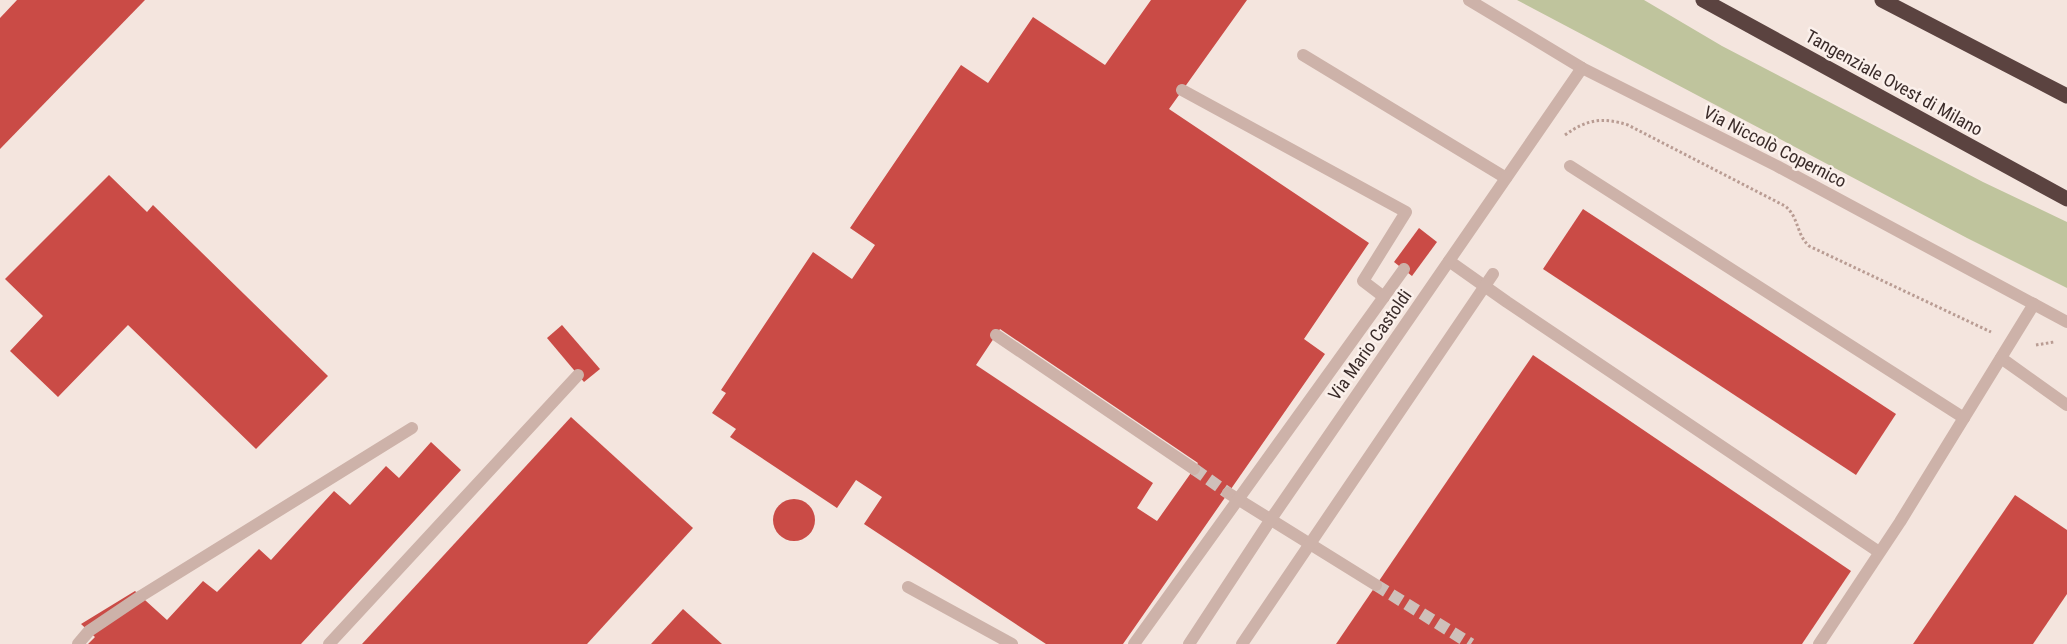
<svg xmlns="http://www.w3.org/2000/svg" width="2067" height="644" font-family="'Roboto Condensed',sans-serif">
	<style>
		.green { fill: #bfc49d }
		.building { fill: #ca4b46; fill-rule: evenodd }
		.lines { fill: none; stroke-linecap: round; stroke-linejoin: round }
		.minor-tunnel { stroke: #cfc0ba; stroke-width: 12; stroke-dasharray: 12 6; stroke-linecap: butt }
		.path { stroke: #b99c93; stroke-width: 3; stroke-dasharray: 2.5 2.5; stroke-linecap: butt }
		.minor { stroke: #cdb2a9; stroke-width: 12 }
		.highway { stroke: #5b4340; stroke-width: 15 }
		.labels { text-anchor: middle; stroke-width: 5; stroke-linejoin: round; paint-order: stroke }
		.street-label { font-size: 18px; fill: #3a2b29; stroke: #fbf0eb }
	</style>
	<rect width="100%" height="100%" fill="#f4e5de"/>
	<!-- green -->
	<path class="green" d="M1517 0H1644L1722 46 1983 182 2067 222V288L1967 238Z"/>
	<!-- building -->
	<g class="building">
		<path d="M17 0H145L0 149V18Z"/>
		<path d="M1151 0H1247L1169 109 1369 243 1304 339 1325 354 1123 644H1046L864 524 882 497 856 480 837 508 730 437 736 429 712 413 726 393 721 390 813 252 852 279 875 245 850 228 961 65 988 83 1033 17 1105 65ZM1000 329 1198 463 1157 521 1137 508 1153 483 976 365Z"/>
		<path d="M109 175 147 212 153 205 328 376 256 449 128 325 58 397 10 351 43 316 5 279Z"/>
		<path d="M1583 209 1896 414 1856 475 1543 269Z"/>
		<path d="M1419 228 1437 242 1412 276 1394 262Z"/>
		<path d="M562 325 600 369 584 382 547 338Z"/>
		<path d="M1533 355 1851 571 1802 644H1336Z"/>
		<path d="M571 417 693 528 587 644H362Z"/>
		<path d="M431 442 461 470 301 644H88L95 637 81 624 135 591 167 620 203 581 217 592 259 549 271 560 334 491 350 505 386 466 399 478Z"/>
		<path d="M2015 495 2067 530V594L2033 644H1913Z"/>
		<circle cx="794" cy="520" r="21"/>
		<path d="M683 609 722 644H651Z"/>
	</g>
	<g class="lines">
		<!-- minor-tunnel -->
		<g class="minor-tunnel">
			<path d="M1194 469 1228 493"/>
			<path d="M1376 585 1471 644"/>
		</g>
		<!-- path -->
		<g class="path">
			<path d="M1565 135C1587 119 1603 117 1628 125L1785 206C1799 217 1796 234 1809 246L1991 332"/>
			<path d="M2036 345 2054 342"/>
		</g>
		<!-- minor -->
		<g class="minor">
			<path d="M1469 0 1582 68 1777 166 2067 322"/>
			<path d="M1303 55 1506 178"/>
			<path d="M1182 90 1406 212 1363 281 1384 297"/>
			<path d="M1570 166 1964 418"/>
			<path d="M1449 261 1507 302 1879 552"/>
			<path d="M996 335 1194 469"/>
			<path d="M2001 358 2067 405"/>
			<path d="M1228 493 1376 585"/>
			<path d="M908 587 1012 644"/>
			<path d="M78 644 89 631 141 596 412 428"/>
			<path d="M329 644 578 375"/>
			<path d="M1134 644 1404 269"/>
			<path d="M1189 644 1271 519 1582 68"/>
			<path d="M1242 644 1493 274"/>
			<path d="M1819 644 1900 522 2034 304"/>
		</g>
		<!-- highway -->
		<g class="highway">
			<path d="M1703 0 2067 199"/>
			<path d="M1882 0 2067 96"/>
		</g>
	</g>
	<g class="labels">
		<!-- street labels -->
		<g class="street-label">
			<text transform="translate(1894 83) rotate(29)" y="6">Tangenziale Ovest di Milano</text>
			<text transform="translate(1775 147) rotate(27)" y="6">Via Niccolò Copernico</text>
			<text transform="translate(1370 345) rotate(-55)" y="6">Via Mario Castoldi</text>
		</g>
	</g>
</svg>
